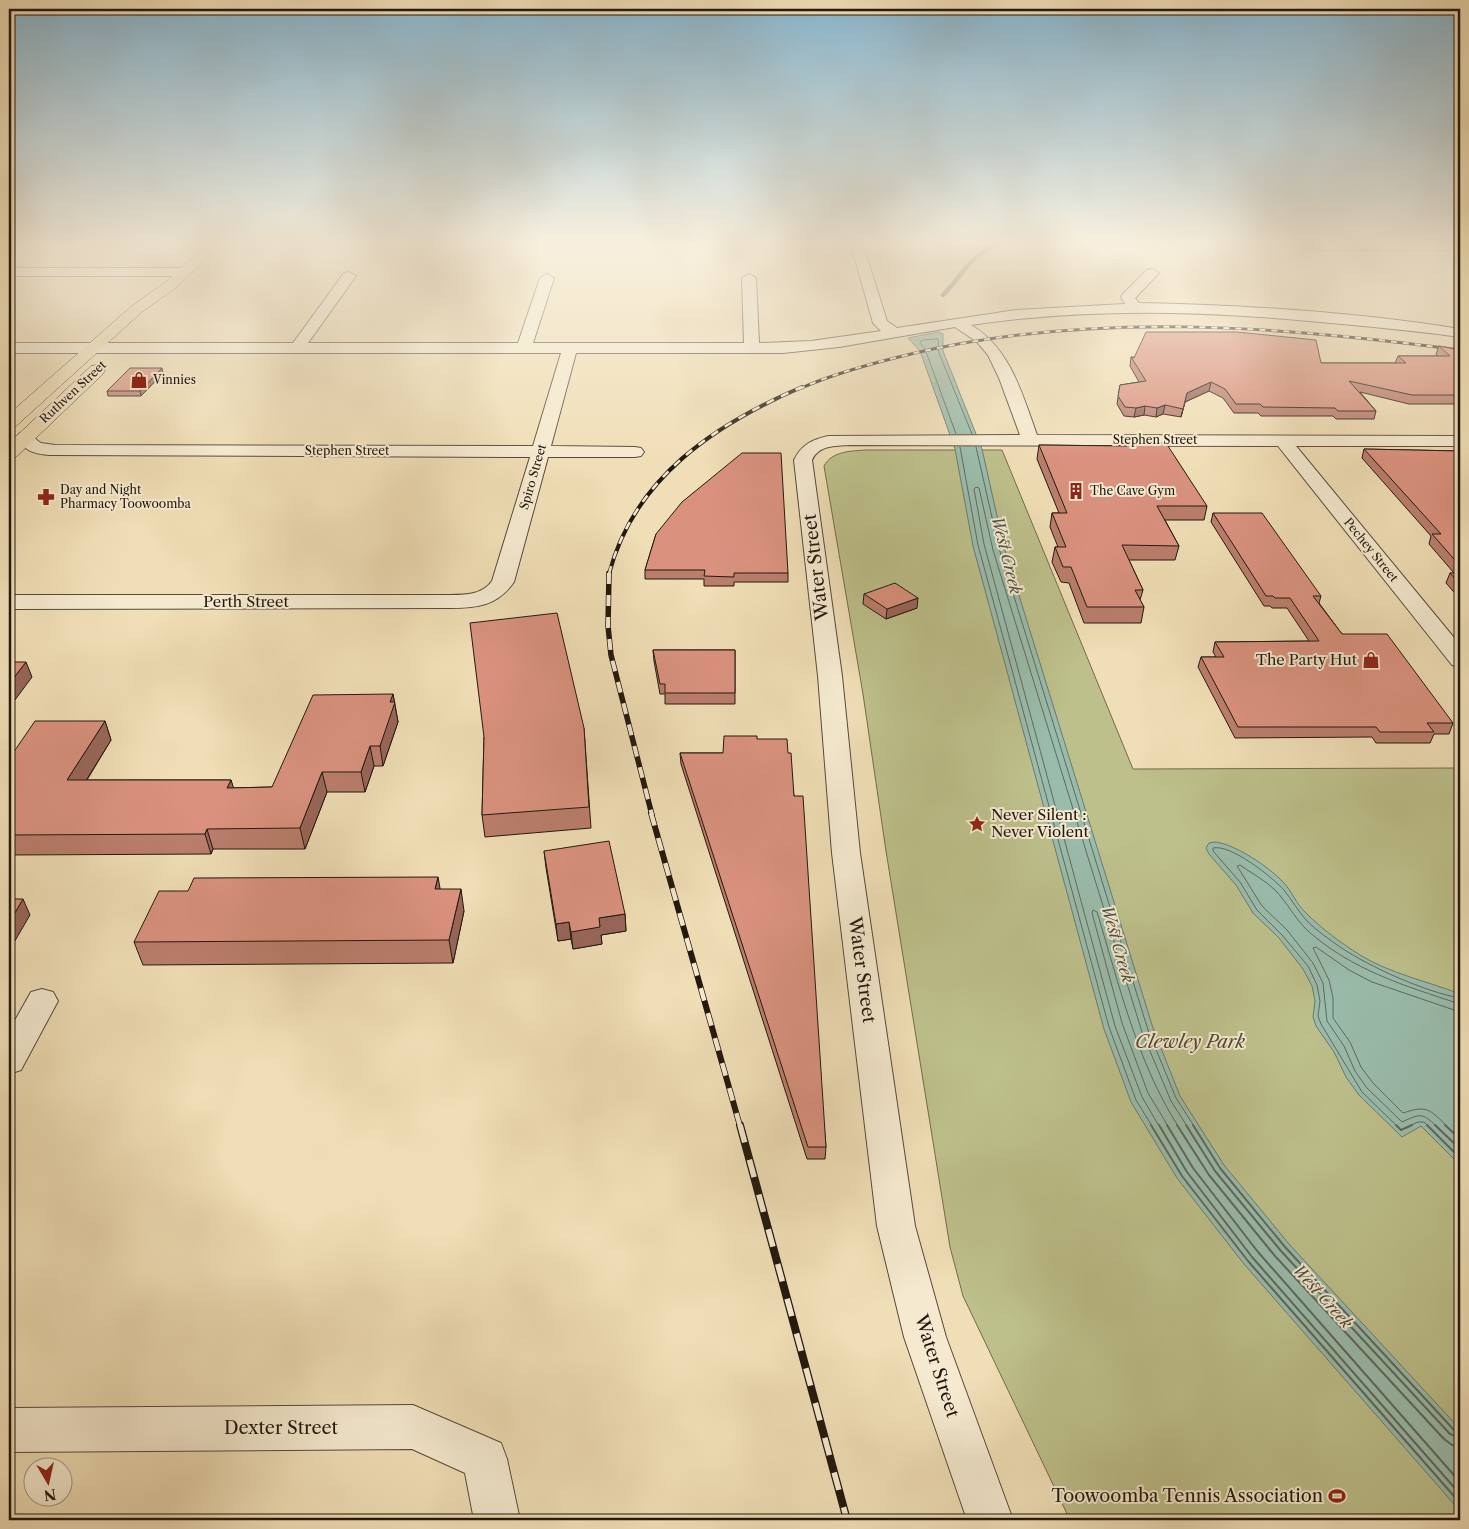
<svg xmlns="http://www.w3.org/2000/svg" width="1469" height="1529" font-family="'Libre Caslon Text',serif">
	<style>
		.green { fill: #bdc08b; stroke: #706c4d }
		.water { fill: #9abcac; stroke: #6a7a6d }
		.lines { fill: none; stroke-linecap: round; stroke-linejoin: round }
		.shore-far1 { stroke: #5e6a5e; stroke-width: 1 }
		.shore { stroke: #5e6a5e; stroke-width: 2 }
		.stream { stroke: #6a7a6d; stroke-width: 4.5 }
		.minor-casing { stroke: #564a39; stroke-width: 2 }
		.highway-casing { stroke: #22180f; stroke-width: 1 }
		.minor { fill: #f5ead0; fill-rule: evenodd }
		.highway { fill: #f0deb6; fill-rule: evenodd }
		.rail-far4-casing { stroke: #22180f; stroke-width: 3 }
		.rail-far3-casing { stroke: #22180f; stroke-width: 4 }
		.rail-far2-casing { stroke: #22180f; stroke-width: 5.5 }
		.rail-far1-casing { stroke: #22180f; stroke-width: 6 }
		.rail-casing { stroke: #22180f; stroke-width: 8 }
		.rail-far4 { stroke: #f5ead0; stroke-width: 2; stroke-dasharray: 6; stroke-linecap: butt }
		.rail-far3 { stroke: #f5ead0; stroke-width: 2.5; stroke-dasharray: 8; stroke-linecap: butt }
		.rail-far2 { stroke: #f5ead0; stroke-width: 4; stroke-dasharray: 11; stroke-linecap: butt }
		.rail-far1 { stroke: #f5ead0; stroke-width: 4.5; stroke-dasharray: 13; stroke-linecap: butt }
		.rail { stroke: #f5ead0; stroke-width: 5.5; stroke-dasharray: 18; stroke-linecap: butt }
		.wall { fill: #bb7e6d; stroke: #22180f }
		.shaded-wall { fill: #996659; stroke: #22180f }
		.building { fill: #da927f; stroke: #22180f }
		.labels { text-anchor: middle; stroke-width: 4; stroke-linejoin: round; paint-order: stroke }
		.far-poi-label { font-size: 12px; fill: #22180f; stroke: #f5ead0; text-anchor: start }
		.far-street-label { font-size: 12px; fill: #22180f; stroke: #f5ead0 }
		.street-label { font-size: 15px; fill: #22180f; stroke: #f5ead0 }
		.poi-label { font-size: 15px; fill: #22180f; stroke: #f5ead0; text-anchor: end }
		.water-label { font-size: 16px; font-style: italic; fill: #4c5146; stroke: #f5ead0 }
		.near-street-label { font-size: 18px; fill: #22180f; stroke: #f5ead0 }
		.near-park-label { font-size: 18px; font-style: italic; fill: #504a34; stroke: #f5ead0 }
		.near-poi-label { font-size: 18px; fill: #22180f; stroke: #f5ead0; text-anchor: end }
	</style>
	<rect width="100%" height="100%" fill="#f0deb6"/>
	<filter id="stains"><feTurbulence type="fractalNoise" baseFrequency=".004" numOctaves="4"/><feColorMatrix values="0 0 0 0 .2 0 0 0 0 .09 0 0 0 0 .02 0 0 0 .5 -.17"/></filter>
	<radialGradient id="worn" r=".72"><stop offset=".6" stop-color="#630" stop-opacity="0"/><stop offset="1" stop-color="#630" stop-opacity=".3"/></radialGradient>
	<!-- green -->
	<path class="green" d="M866 450H1002L1133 769 1460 768V1520H1070L963 1296 950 1247 886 851 863 694 824 466C832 451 851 451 866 450Z"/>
	<!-- water -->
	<g class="water">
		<path d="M938 332 943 334V351L982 449 1004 547 1153 1028 1180 1096 1224 1165 1289 1244 1460 1429V1511L1244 1264 1177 1178 1131 1102 1104 1029 973 546 955 449 920 351 908 338Z"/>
		<path d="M1215 842C1235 844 1269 867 1283 882 1292 891 1296 904 1306 913 1322 929 1341 943 1360 955 1391 974 1427 981 1460 994V1165L1421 1126 1402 1137 1359 1095 1346 1077 1334 1052 1316 1026 1313 1017 1315 1001 1312 986 1303 969 1279 938 1253 913 1236 885 1209 854 1206 848 1209 843Z"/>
	</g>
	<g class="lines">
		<!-- shore-far1 -->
		<g class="shore-far1">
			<path d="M956 434 925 349 920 343 922 340 938 339 939 353 972 434"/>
			<path d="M960 447 978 545 1109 1027 1136 1100 1152 1126"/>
			<path d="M976 447 999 548 1148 1030 1176 1098 1194 1126"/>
			<path d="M1159 1126 1142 1097 1115 1026 984 544 974 489 976 487 979 488 993 550 1142 1032 1171 1101 1187 1126"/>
			<path d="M1168 1126 1148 1093 1122 1023 1092 913 1093 910 1097 912C1119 984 1137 1062 1178 1126"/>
			<path d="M1397 1126 1362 1092 1321 1024 1318 1016 1320 1001 1317 985 1308 966 1282 935 1257 910 1240 882 1213 851V848C1231 844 1272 877 1284 890 1292 900 1298 911 1307 921 1317 931 1329 939 1340 947 1370 967 1425 992 1460 998"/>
			<path d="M1409 1126 1418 1122H1424L1428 1126"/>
			<path d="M1436 1126C1422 1112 1420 1114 1402 1122L1367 1088 1355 1071 1344 1046 1327 1021 1323 983 1313 963 1287 930 1262 906 1237 866 1240 865C1251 873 1265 880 1275 890 1287 902 1295 919 1308 931 1352 970 1405 986 1460 1004"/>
			<path d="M1447 1126C1429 1109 1427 1105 1403 1113L1373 1083 1361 1067 1350 1042 1333 1018V998L1329 980 1313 948 1316 947 1349 970 1372 982 1460 1012"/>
		</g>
		<!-- shore -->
		<g class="shore">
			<path d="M1151 1125 1182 1176 1248 1261 1460 1503"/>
			<path d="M1159 1125 1187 1172 1252 1257 1460 1494"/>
			<path d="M1167 1125 1193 1168 1258 1252 1460 1482"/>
			<path d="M1177 1125 1209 1175 1275 1256 1444 1439 1452 1445 1460 1446"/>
			<path d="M1186 1125 1215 1171 1281 1251 1450 1434 1460 1438"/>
			<path d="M1193 1125 1220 1168 1285 1247 1454 1430 1460 1432"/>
			<path d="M1396 1125 1401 1130 1412 1125"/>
			<path d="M1427 1125 1460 1158"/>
			<path d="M1435 1125 1460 1149"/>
			<path d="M1445 1125 1460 1139"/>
		</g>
		<!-- stream -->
		<path class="stream" d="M943 295C964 274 967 258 996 245"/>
		<!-- minor casing -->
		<g class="minor-casing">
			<g id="minor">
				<path d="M851 245H863L887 321 897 328 1016 310 1125 304 1121 297 1123 294 1147 270 1152 269 1159 273 1135 298 1139 303C1245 305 1355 312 1460 329V337C1417 331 1374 327 1331 323 1211 311 1091 307 971 325 1011 349 1022 394 1037 435L1460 436V446H1296L1460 645V667L1452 665 1278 446 849 445C835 446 819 445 812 460L842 676 860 853 915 1226 946 1337 1013 1520H967L904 1337 877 1226 832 853 818 676 794 460C802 444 812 440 828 436L1020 435 999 378 988 355 977 342 955 327 839 347 783 353H576L551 446 635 447 641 448 644 452 641 456 635 457H548L514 582C497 606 477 608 449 608L9 609V595H449C465 595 482 595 492 581L530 457 50 455C35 454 23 451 17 437L20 433C32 430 32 438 41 443L55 445 533 446 561 353H9V343H293L344 273 349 272 356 276 308 343H518L540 278 547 274 554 278 533 343H744L742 278 749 274 756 278 759 343 811 341 881 331 873 323Z"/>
				<path d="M1316 245H1460V250H1321L1317 249Z"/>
				<path d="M9 268H185L192 272 185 276H9Z"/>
				<path d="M42 989 53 992 58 1001 21 1070 9 1074V1031L31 992Z"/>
				<path d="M413 1405 501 1443 507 1459 520 1520H474L465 1473 412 1449 9 1452V1408Z"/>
			</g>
		</g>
		<!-- highway casing -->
		<g class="highway-casing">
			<g id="highway">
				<path d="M206 245H220L177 287 143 311 15 427 9 428V414L133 305 167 281Z"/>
				<path d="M97 365 103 366 105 370 103 374 16 457 9 459V443L91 366Z"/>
			</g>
		</g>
		<!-- minor -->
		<use href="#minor" class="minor"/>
		<!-- highway -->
		<use href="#highway" class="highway"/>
		<!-- rail-far4 casing -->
		<g class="rail-far4-casing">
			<path id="rail-far4" d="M799 389C835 373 873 363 911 354 1092 311 1278 326 1460 350"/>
		</g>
		<!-- rail-far3 casing -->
		<g class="rail-far3-casing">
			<path id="rail-far3" d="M609 574C634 478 715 424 802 387"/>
		</g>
		<!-- rail-far2 casing -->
		<g class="rail-far2-casing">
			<path id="rail-far2" d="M609 573 608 626 611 655 652 815"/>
		</g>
		<!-- rail-far1 casing -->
		<g class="rail-far1-casing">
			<path id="rail-far1" d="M651 813 740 1126"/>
		</g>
		<!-- rail casing -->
		<g class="rail-casing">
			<path id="rail" d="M740 1125 847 1520"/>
		</g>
		<!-- rail-far4 -->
		<use href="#rail-far4" class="rail-far4"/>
		<!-- rail-far3 -->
		<use href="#rail-far3" class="rail-far3"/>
		<!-- rail-far2 -->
		<use href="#rail-far2" class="rail-far2"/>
		<!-- rail-far1 -->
		<use href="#rail-far1" class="rail-far1"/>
		<!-- rail -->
		<use href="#rail" class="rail"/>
	</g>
	<!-- wall -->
	<g class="wall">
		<path d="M1439 346 1460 350V404H1409L1360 392 1376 411 1374 419H1336L1333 416H1261L1258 413H1234L1223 398 1209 391 1185 402 1181 417 1163 414 1156 417 1144 415 1134 417 1124 416 1117 404 1120 385 1139 382 1130 366 1131 357 1321 363H1395L1398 356H1438L1436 354Z"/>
		<path d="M163 373 141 396H108L107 391Z"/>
		<path d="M1125 443 1207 506 1204 520H1165L1179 546 1175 560H1129L1143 590 1140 600 1144 607 1141 623H1084L1069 583 1061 582 1052 562 1055 547H1058L1050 527 1052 513H1059L1037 459 1039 445 1124 446Z"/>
		<path d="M1364 449 1460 451V599L1446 583 1450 573H1454L1429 544 1431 536 1362 458Z"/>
		<path d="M1213 513 1321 596 1319 603 1342 634 1453 723 1449 734H1434L1430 743H1376L1372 737 1235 738 1198 667 1201 657H1216L1213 652 1215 642 1309 641 1287 608H1272L1270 606H1264L1211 522Z"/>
		<path d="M656 534 788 573V582H734V586H704V579H645V570Z"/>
		<path d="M864 594 917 608 886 619 863 604Z"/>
		<path d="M653 650H735V704H665V694H660L654 661Z"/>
		<path d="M393 694 398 722 383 766H374L365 792H327L305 849H213L211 854 9 855V759L105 721 111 740 87 780H231L233 788 272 787Z"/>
		<path d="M584 728 591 828 485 837 482 815 484 737Z"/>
		<path d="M757 739 788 753 794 796 826 1147 825 1159H807L681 764 680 753H723Z"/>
		<path d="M544 851 625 914 626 931 601 935 602 944 573 949 571 939 558 941 546 868Z"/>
		<path d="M440 889 464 911 453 963 143 965 134 942Z"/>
	</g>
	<!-- shaded-wall -->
	<g class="shaded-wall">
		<path d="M162 368 163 373 141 396 140 391Z"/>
		<path d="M1211 382 1209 391 1185 402 1181 417 1187 393Z"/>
		<path d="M1165 405 1163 414 1156 417 1157 408Z"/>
		<path d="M1145 406 1144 415 1134 417 1136 408Z"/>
		<path d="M918 598 917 608 886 619 887 609Z"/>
		<path d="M26 662 32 677 9 708V684Z"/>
		<path d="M393 694 398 722 383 766 380 746 390 702Z"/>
		<path d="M105 721 111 740 74 800 67 780Z"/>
		<path d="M370 746 374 766 365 792 361 772Z"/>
		<path d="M322 772 327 792 305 849 300 828Z"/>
		<path d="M231 780 237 799 227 788Z"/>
		<path d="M207 829 213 849 211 854 205 834Z"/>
		<path d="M438 877 442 899 435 889Z"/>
		<path d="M461 889 464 911 453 963 449 940Z"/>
		<path d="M23 899 30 915 9 951V923Z"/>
		<path d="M625 914 626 931 601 935 602 944 573 949 571 932 599 918Z"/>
		<path d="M569 922 571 939 558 941 556 924Z"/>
	</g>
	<!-- building -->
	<g class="building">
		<path d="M1146 332H1237L1316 340 1321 363H1406L1398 356H1450L1439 346 1460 350V395H1412L1349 381 1376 411H1338L1335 408 1263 407 1260 404H1236L1225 389 1211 382 1187 393 1183 409 1165 405 1157 408 1145 406 1136 408 1125 407 1118 396 1120 385 1146 381 1131 357 1134 358Z"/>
		<path d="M130 368H162L140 391H107Z"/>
		<path d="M1125 443H1166L1207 506H1157L1179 546 1122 545 1143 590H1135L1144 607H1087L1071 567H1063L1055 547H1066L1052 513H1067L1039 445 1127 446Z"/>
		<path d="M1364 449 1460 451V566L1432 534H1441Z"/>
		<path d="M742 453H781L788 573H734V577L704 576 705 570H645L656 534 682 502Z"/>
		<path d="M1213 513H1262L1321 596H1313L1342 634H1387L1453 723H1427L1434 732H1380L1376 727H1238L1201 657H1224L1215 642 1319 641 1290 598H1275L1273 596H1266Z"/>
		<path d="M1450 573H1460V584Z"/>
		<path d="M895 583 918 598 887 609 864 594Z"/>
		<path d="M557 613 584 728 589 807 482 815 484 737 470 623Z"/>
		<path d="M653 650H735V693H665V684H660Z"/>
		<path d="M9 662H26L9 684Z"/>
		<path d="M393 694 390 702H395L380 746H370L361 772H322L300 828 207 829 205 834 9 835V775L10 773H9V759L35 721H105L67 780H231L227 788 272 787 313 695Z"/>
		<path d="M724 736H757V739H787L788 753H791L794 796H803L826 1147H808L680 753H723Z"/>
		<path d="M609 841 625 914 599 918 600 927 571 932 569 922 556 924 544 851Z"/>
		<path d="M438 877 435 889H461L449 940 134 942 159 891H188L194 878Z"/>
		<path d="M9 899H23L9 923Z"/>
	</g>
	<!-- sky -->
	<linearGradient id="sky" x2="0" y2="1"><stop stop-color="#89b7d0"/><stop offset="0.53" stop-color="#f8f0de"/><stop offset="1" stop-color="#f8f0de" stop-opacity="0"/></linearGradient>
	<rect width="1469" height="459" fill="url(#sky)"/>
	<!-- icons -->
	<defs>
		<g id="shop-bare" transform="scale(1.35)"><path d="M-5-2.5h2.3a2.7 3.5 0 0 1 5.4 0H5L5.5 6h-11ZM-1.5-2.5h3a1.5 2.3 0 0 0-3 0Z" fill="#8f2418" stroke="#f5ead0" stroke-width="2.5" paint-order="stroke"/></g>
		<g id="building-bare" transform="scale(1.35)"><path d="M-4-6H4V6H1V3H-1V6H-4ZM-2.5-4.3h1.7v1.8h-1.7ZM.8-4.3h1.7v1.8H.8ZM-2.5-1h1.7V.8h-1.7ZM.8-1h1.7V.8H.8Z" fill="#8f2418" stroke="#f5ead0" stroke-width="2.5" paint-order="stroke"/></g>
		<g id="pharmacy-bare" transform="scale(1.35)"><path d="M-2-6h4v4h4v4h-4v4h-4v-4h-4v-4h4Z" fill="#8f2418" stroke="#f5ead0" stroke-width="2.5" paint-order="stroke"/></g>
		<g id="sight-bare" transform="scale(1.35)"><path d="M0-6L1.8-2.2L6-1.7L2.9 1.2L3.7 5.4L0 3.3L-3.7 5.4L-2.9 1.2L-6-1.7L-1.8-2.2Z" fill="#8f2418" stroke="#f5ead0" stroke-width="2.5" paint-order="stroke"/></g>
		<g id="stadium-bare" transform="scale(1.35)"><path d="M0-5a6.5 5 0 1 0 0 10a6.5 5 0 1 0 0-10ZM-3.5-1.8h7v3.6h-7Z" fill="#8f2418" stroke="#f5ead0" stroke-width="2.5" paint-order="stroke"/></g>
	</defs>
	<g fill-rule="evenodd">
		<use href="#shop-bare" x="139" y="380"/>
		<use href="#building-bare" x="1076" y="491"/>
		<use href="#pharmacy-bare" x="46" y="497"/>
		<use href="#shop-bare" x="1371" y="660"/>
		<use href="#sight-bare" x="977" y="824"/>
		<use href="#stadium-bare" x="1337" y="1496"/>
	</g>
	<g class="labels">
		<!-- far-poi labels -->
		<g class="far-poi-label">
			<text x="153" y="384">Vinnies</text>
			<text x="60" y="494">Day and Night<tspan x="60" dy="14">Pharmacy Toowoomba</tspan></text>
			<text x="1090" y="495">The Cave Gym</text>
		</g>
		<!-- far-street labels -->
		<g class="far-street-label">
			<text transform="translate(73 392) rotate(-43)" y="4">Ruthven Street</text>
			<text x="1155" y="444">Stephen Street</text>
			<text x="347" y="455">Stephen Street</text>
			<text transform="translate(533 477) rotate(-74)" y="4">Spiro Street</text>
			<text transform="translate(1371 550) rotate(51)" y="4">Pechey Street</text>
		</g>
		<!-- street labels -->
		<g class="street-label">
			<text x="246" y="607">Perth Street</text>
		</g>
		<!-- poi labels -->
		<g class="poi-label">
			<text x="1357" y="665">The Party Hut</text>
			<text x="991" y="820" text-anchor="start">Never Silent :<tspan x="991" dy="17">Never Violent</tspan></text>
		</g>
		<!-- water labels -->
		<g class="water-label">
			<text transform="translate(1007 555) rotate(76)" y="6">West Creek</text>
			<text transform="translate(1118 944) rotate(74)" y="6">West Creek</text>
			<text transform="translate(1323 1296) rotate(48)" y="6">West Creek</text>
		</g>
		<!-- near-street labels -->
		<g class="near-street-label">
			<text transform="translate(816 567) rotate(-97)" y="6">Water Street</text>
			<text transform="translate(862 970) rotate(82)" y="6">Water Street</text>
			<text transform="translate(937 1366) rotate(72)" y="6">Water Street</text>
			<text x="281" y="1434">Dexter Street</text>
		</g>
		<!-- near-park labels -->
		<g class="near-park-label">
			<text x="1190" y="1048">Clewley Park</text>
		</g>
		<!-- near-poi labels -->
		<g class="near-poi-label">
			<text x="1323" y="1502">Toowoomba Tennis Association</text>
		</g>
	</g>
	<!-- margin -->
	<rect width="1469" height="1529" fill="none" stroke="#f0deb6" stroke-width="30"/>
	<rect x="10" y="10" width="1449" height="1509" fill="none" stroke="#22180f" stroke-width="2.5"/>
	<rect x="15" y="15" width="1439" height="1499" fill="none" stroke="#22180f"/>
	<!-- north arrow -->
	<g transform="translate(48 1482) rotate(171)"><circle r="24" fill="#f5ead0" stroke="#a19683"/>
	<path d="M0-4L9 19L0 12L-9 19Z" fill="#8f2418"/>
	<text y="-8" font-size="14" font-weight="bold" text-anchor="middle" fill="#22180f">N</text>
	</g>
	<rect width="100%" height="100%" filter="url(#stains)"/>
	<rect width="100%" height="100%" fill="url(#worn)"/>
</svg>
